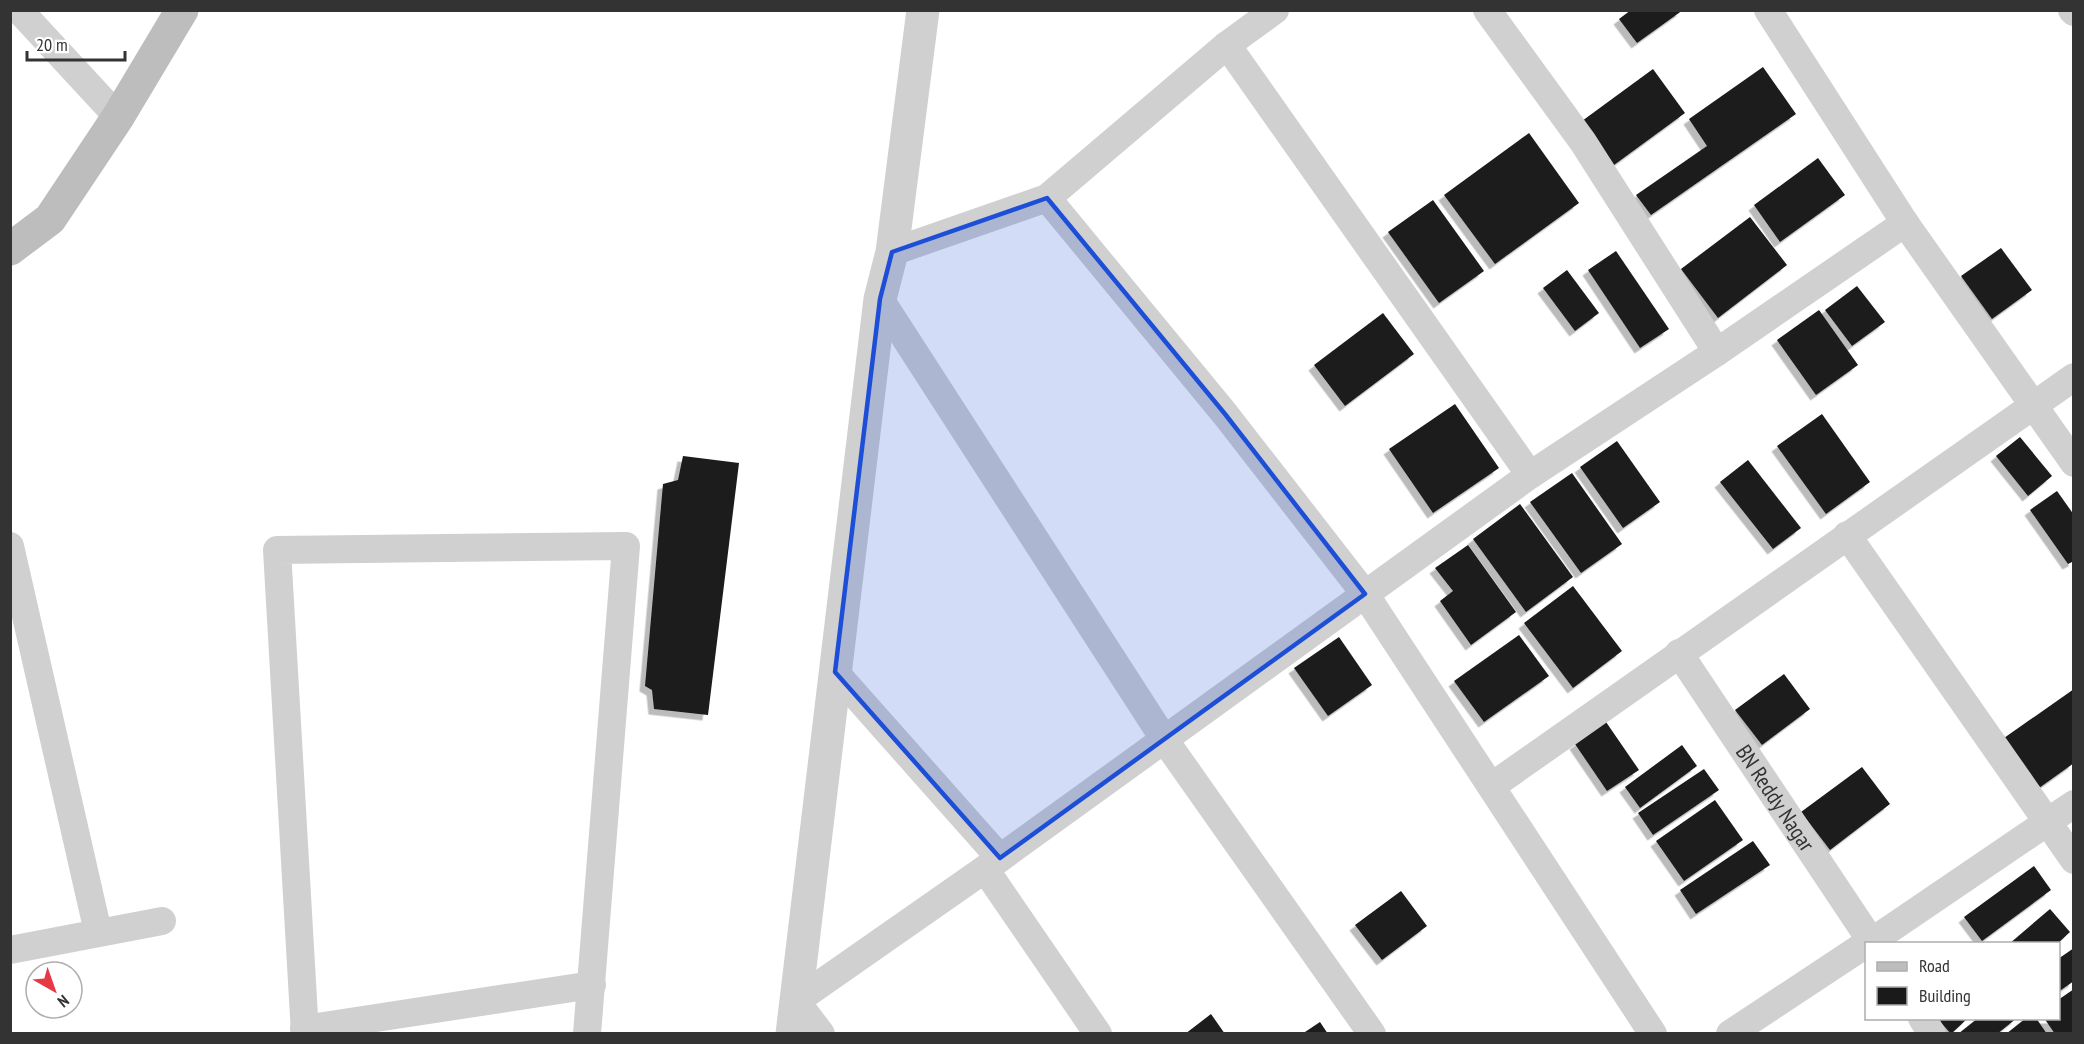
<svg xmlns="http://www.w3.org/2000/svg" width="2084" height="1044" font-family="'PT Sans Narrow',sans-serif">
	<style>
		.building { fill: #1a1a1a; filter: url(#shadow) }
		.lines { fill: none; stroke-linecap: round; stroke-linejoin: round }
		.minor { stroke: #d0d0d0; stroke-width: 28 }
		.tertiary { stroke: #d0d0d0; stroke-width: 33 }
		.secondary { stroke: #bdbdbd; stroke-width: 33 }
		.marked { fill: #1d4ed8; fill-opacity: 0.2; stroke: #1d4ed8; stroke-width: 4.5; stroke-linejoin: round }
		.labels { text-anchor: middle; stroke-width: 6; stroke-linejoin: round; paint-order: stroke }
		.street-label { font-size: 22px; fill: #333; stroke: #fff }
	</style>
	<defs>
		<filter id="shadow"><feDropShadow dx="-5.5" dy="5.5" stdDeviation="0" flood-color="#0004"/></filter>
	</defs>
	<rect width="100%" height="100%" fill="#fff"/>
	<!-- building -->
	<g class="building">
		<path d="M1631 10H1683L1637 43 1619 19Z"/>
		<path d="M1763 67 1796 114 1651 215 1636 195 1707 146 1689 119Z"/>
		<path d="M1653 69 1685 113 1614 165 1582 121Z"/>
		<path d="M1529 133 1579 203 1495 264 1444 195Z"/>
		<path d="M1818 158 1845 195 1780 242 1754 205Z"/>
		<path d="M1433 200 1484 271 1439 303 1388 232Z"/>
		<path d="M1750 217 1787 265 1718 318 1681 269Z"/>
		<path d="M2001 248 2032 290 1992 319 1961 276Z"/>
		<path d="M1616 251 1669 329 1640 348 1588 270Z"/>
		<path d="M1567 270 1599 313 1575 331 1543 288Z"/>
		<path d="M1857 286 1885 322 1852 346 1825 310Z"/>
		<path d="M1819 310 1858 365 1816 395 1777 340Z"/>
		<path d="M1383 313 1414 354 1345 406 1314 365Z"/>
		<path d="M1455 404 1499 468 1433 513 1389 449Z"/>
		<path d="M1822 414 1870 482 1826 514 1777 446Z"/>
		<path d="M2020 437 2052 476 2028 496 1996 456Z"/>
		<path d="M1617 441 1660 502 1623 528 1580 467Z"/>
		<path d="M683 456 739 463 708 715 654 709 652 690 645 686 663 484 678 480Z"/>
		<path d="M1748 460 1801 528 1773 549 1720 482Z"/>
		<path d="M1572 473 1622 544 1581 573 1530 502Z"/>
		<path d="M2057 491 2074 515V561L2068 564 2030 510Z"/>
		<path d="M1520 504 1573 577 1526 612 1473 539Z"/>
		<path d="M1468 545 1516 612 1471 645 1440 601 1453 591 1435 568Z"/>
		<path d="M1573 586 1622 651 1573 688 1524 623Z"/>
		<path d="M1519 635 1549 676 1484 722 1454 681Z"/>
		<path d="M1339 637 1372 685 1328 716 1294 668Z"/>
		<path d="M1784 674 1810 709 1762 745 1735 710Z"/>
		<path d="M2074 689V763L2039 788 2004 738Z"/>
		<path d="M1606 722 1639 770 1607 791 1575 744Z"/>
		<path d="M1682 745 1697 766 1640 808 1625 787Z"/>
		<path d="M1862 767 1890 804 1830 850 1801 812Z"/>
		<path d="M1704 769 1719 790 1653 835 1638 813Z"/>
		<path d="M1715 800 1743 840 1684 881 1656 841Z"/>
		<path d="M1753 841 1770 865 1696 914 1680 890Z"/>
		<path d="M2034 866 2051 890 1982 941 1964 917Z"/>
		<path d="M1401 891 1427 926 1382 960 1355 925Z"/>
		<path d="M2050 909 2070 932 2057 944H2009Z"/>
		<path d="M2074 948V981L2058 992V959Z"/>
		<path d="M2074 989V1034H2055L2044 1018H2058V1000Z"/>
		<path d="M1211 1014 1225 1034H1185Z"/>
		<path d="M1937 1018H1968L1951 1034Z"/>
		<path d="M1978 1018H2017L1997 1034H1958Z"/>
		<path d="M2026 1018H2036L2047 1034H2006Z"/>
		<path d="M1320 1022 1328 1034H1302Z"/>
	</g>
	<g class="lines">
		<!-- minor -->
		<g class="minor">
			<path d="M19 10 118 117"/>
			<path d="M1487 10 1583 142 1717 352"/>
			<path d="M1768 10 1905 223 2074 463"/>
			<path d="M2072 10 2074 12"/>
			<path d="M1227 45 1530 475"/>
			<path d="M1047 198 1225 414 1365 594 1653 1034"/>
			<path d="M892 252 1047 198 1227 45 1275 10"/>
			<path d="M880 299 1164 739 1372 1034"/>
			<path d="M1847 535 2074 860"/>
			<path d="M10 546 98 932"/>
			<path id="s1" d="M1679 653 1873 944"/>
			<path d="M835 672 1000 858"/>
			<path d="M1492 786 2074 377"/>
			<path d="M985 869 1098 1034"/>
			<path d="M1868 944 2074 804"/>
			<path d="M10 950 162 921"/>
			<path d="M1922 1018 1932 1034"/>
			<path d="M304 1029 592 985"/>
			<path d="M305 1034 277 550 626 546 587 1034"/>
			<path d="M821 1034 796 1001 985 869 1530 475 1717 352 1905 223"/>
			<path d="M1730 1034 1866 944"/>
		</g>
		<!-- tertiary -->
		<path class="tertiary" d="M792 1034 880 299 892 252 923 10"/>
		<!-- secondary -->
		<path class="secondary" d="M10 249 50 219 118 117 182 10"/>
	</g>
	<!-- marked area -->
	<path class="marked" d="M1047 198 1225 414 1365 594 1000 858 835 672 880 299 892 252Z"/>
	<g class="labels">
		<!-- street labels -->
		<g class="street-label">
			<text dy="8" stroke="none"><textPath href="#s1" startOffset="174">BN Reddy Nagar</textPath></text>
		</g>
	</g>
	<!-- border -->
	<rect width="2084" height="1044" fill="none" stroke="#333333" stroke-width="24"/>
	<!-- legend -->
	<rect x="1865" y="942" width="195" height="78" fill="#ffffff" stroke="#adadad" stroke-width="1.5"/>
	<rect x="1877" y="962" width="30" height="9" fill="#bdbdbd" stroke="#adadad" stroke-width="1.5"/>
	<text x="1919" y="972" font-size="18" fill="#333333">Road</text>
	<rect x="1877" y="987" width="30" height="18" fill="#1a1a1a" stroke="#adadad" stroke-width="1.5"/>
	<text x="1919" y="1002" font-size="18" fill="#333333">Building</text>
	<!-- north arrow -->
	<g transform="translate(54 990) rotate(140)"><circle r="28" fill="#ffffff" stroke="#adadad" stroke-width="1.5"/>
	<path d="M0-4.5L10 22L0 15L-10 22Z" fill="#e63946"/>
	<text y="-9" font-size="16" font-weight="bold" text-anchor="middle" fill="#333333">N</text>
	</g>
	<!-- scale -->
	<path d="M27 51v9h98v-9" fill="none" stroke="#333333" stroke-width="3"/>
	<text x="36" y="51" font-size="18" fill="#333333" stroke="#ffffff" stroke-width="4.5" paint-order="stroke">20 m</text>
</svg>
